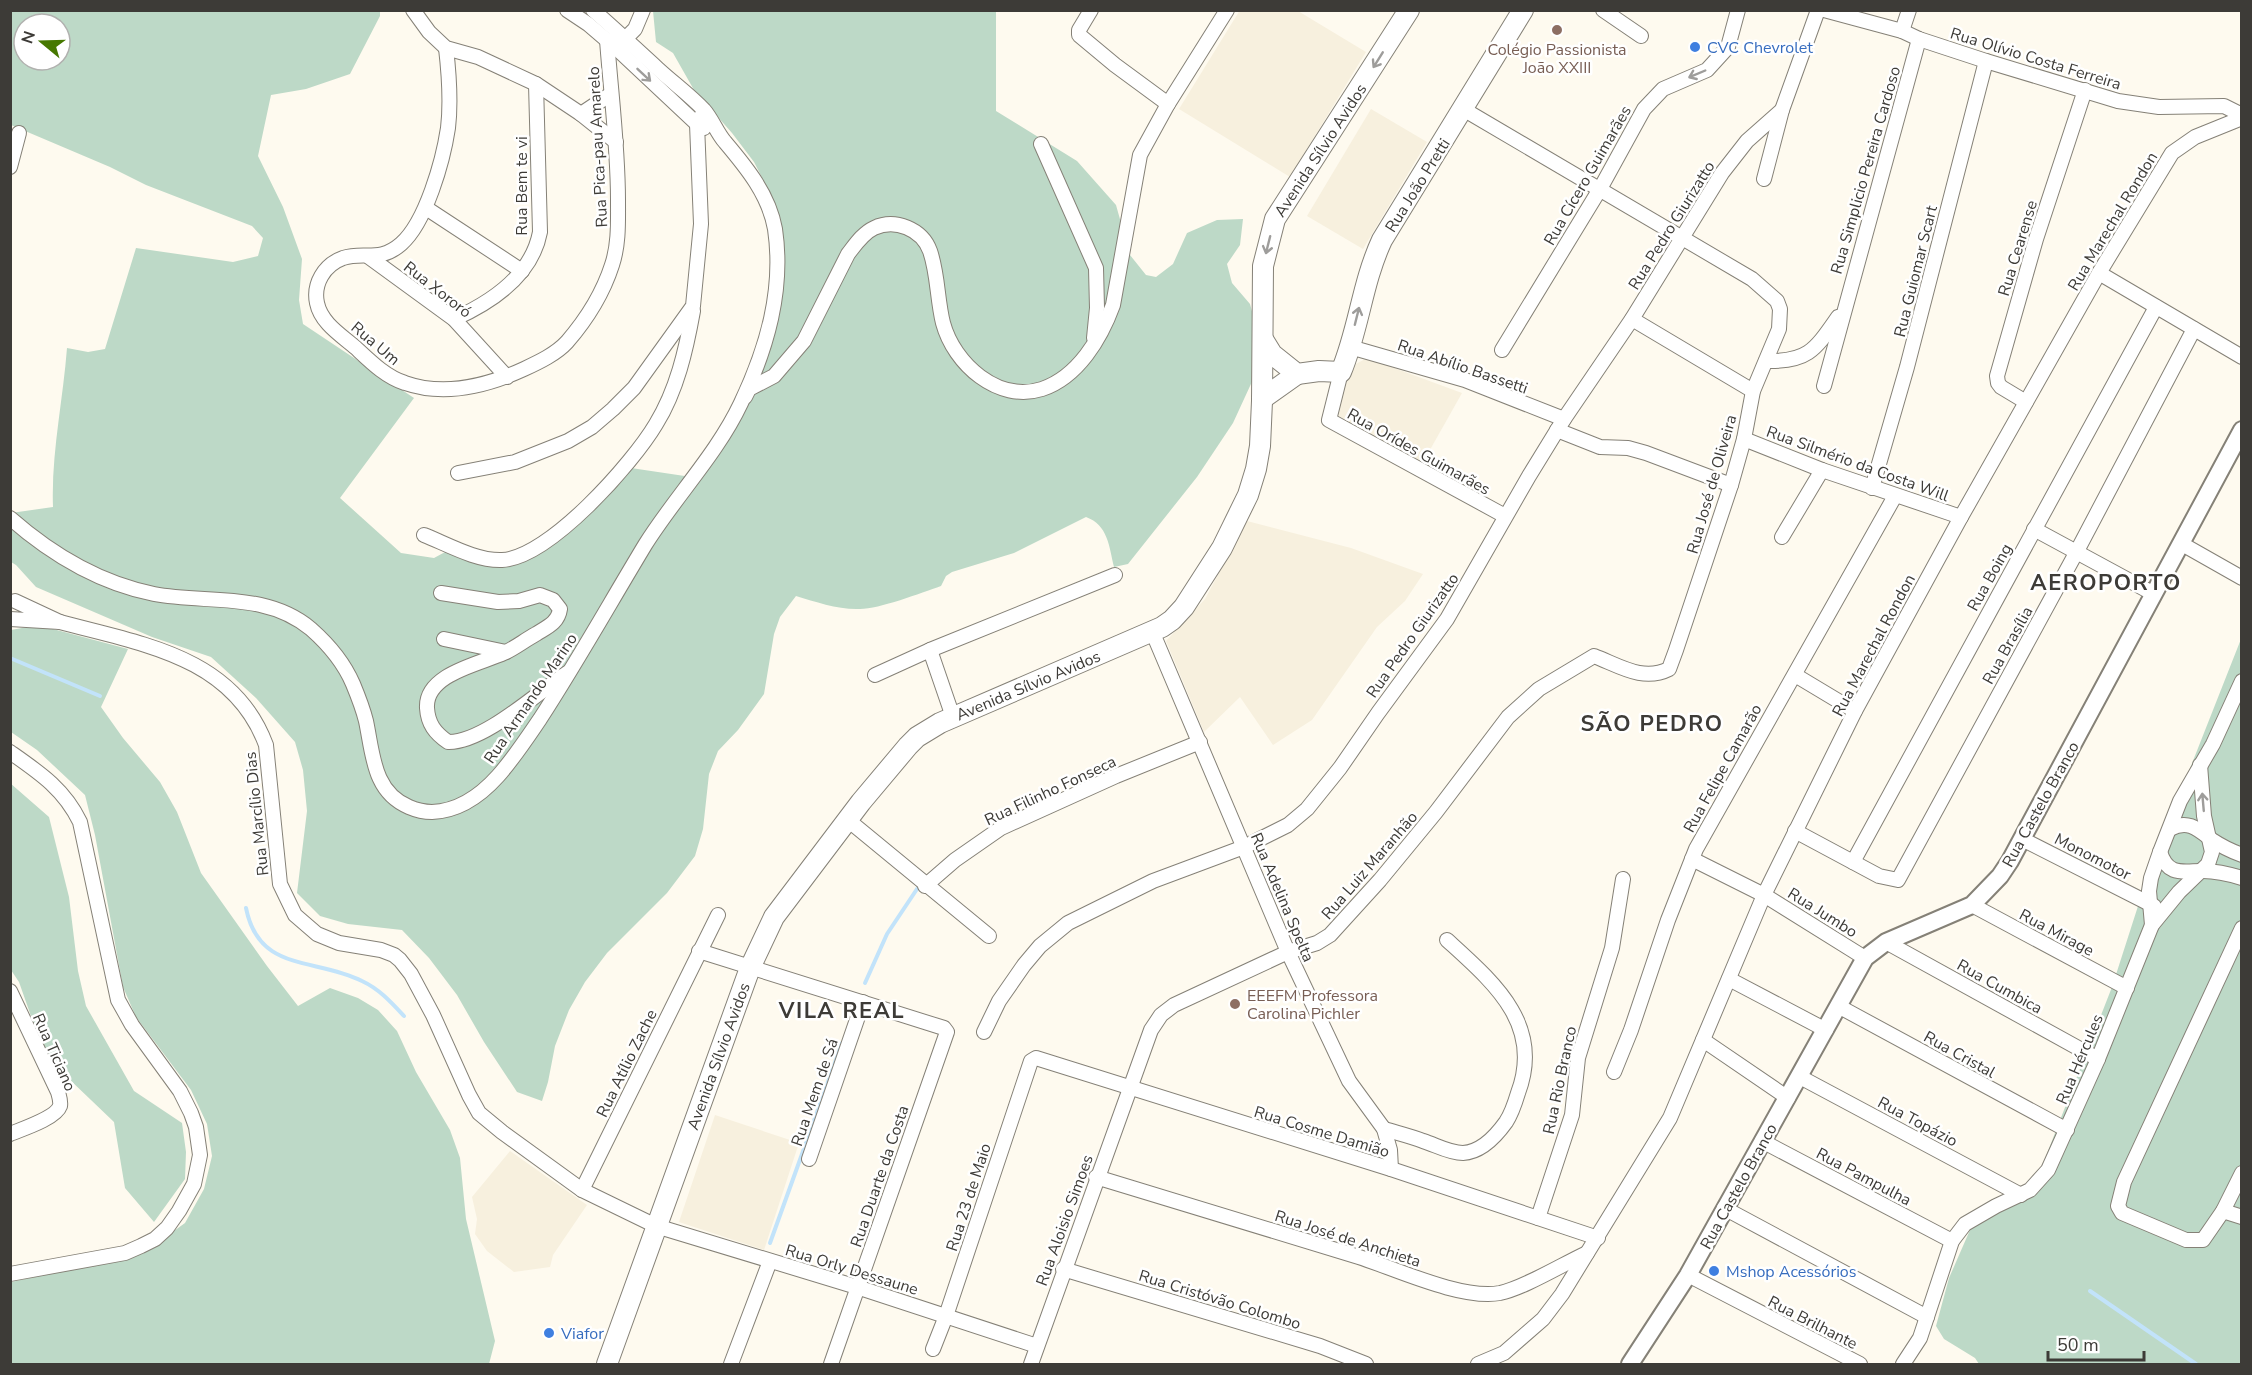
<svg xmlns="http://www.w3.org/2000/svg" width="2252" height="1375" font-family="'Nunito Sans',sans-serif">
	<style>
		.built { fill: #f7f0de }
		.green { fill: #bdd9c7; fill-rule: evenodd }
		.lines { fill: none; stroke-linecap: round; stroke-linejoin: round }
		.stream { stroke: #c2e3fa; stroke-width: 4 }
		.minor-casing { stroke: #858177; stroke-width: 16 }
		.tertiary-casing { stroke: #858177; stroke-width: 20 }
		.secondary-casing { stroke: #858177; stroke-width: 22 }
		.minor { stroke: #fff; stroke-width: 14 }
		.tertiary { stroke: #fff; stroke-width: 16 }
		.secondary { stroke: #fff; stroke-width: 20 }
		.oneway { stroke: #9e9d9b }
		.education-dot { fill: #8d6e63; stroke: #fff; stroke-width: 2 }
		.shop-dot { fill: #3f7fe0; stroke: #fff; stroke-width: 2 }
		.labels { text-anchor: middle; stroke-width: 5; stroke-linejoin: round; paint-order: stroke }
		.shop-label { font-size: 16px; fill: #366cbe; stroke: #fff; text-anchor: start }
		.education-label { font-size: 16px; fill: #785e54; stroke: #fff }
		.street-label { font-size: 16px; fill: #3d3b37; stroke: #fff }
		.district-label { font-size: 22px; font-weight: bold; letter-spacing: 1.5px; fill: #3d3b37; stroke: #fff }
	</style>
	<rect width="100%" height="100%" fill="#fefaef"/>
	<!-- built -->
	<g class="built">
		<path d="M1240 10 1298 11 1366 52 1290 177 1179 109Z"/>
		<path d="M1371 109 1427 142 1363 249 1307 216Z"/>
		<path d="M1367 358 1462 393 1422 464 1335 414 1352 366Z"/>
		<path d="M1247 521 1351 548 1423 574 1405 601 1377 627 1312 720 1273 745 1240 697 1204 732 1166 641 1205 599Z"/>
		<path d="M715 1115 799 1143 764 1250 679 1222Z"/>
		<path d="M510 1151 587 1205 553 1255 550 1267 514 1272 487 1251 475 1234 477 1219 472 1197Z"/>
	</g>
	<!-- green -->
	<g class="green">
		<path d="M11 11H380V16L350 74 306 89 271 95 258 156 283 207 302 259 299 300 303 324 414 398 340 498 401 553 434 558 447 551C454 555 461 559 468 561 540 583 589 513 631 468L698 478 770 345 780 313 783 238 771 195 754 162 732 133 694 90 673 53 656 42 653 11H996V111L1077 161 1116 205 1130 255 1146 275 1156 277 1173 264 1187 233 1217 220 1243 219 1240 245 1227 264 1232 283 1250 304 1261 344 1256 373 1233 423 1197 477 1128 564 1114 567C1109 546 1108 525 1086 517L1014 553 952 572 946 576 941 586C921 593 879 609 860 609 839 610 816 602 796 596L780 617 774 634 764 694 738 730 718 751 709 774 703 829 695 856 667 893 607 953 585 982 569 1010 555 1046 548 1082 542 1101 517 1092 484 1042 457 995 429 958 402 930 348 924 320 916 297 893 307 811 303 770 295 742 256 698 211 657 152 637 36 587 16 565 11 562V513L53 507C51 454 63 401 67 348L88 352 105 349 136 248 233 262 258 256 263 238 252 226 146 185 110 167 11 125ZM24 24H60V60H24Z"/>
		<path d="M38 625 128 649 101 707 123 738 160 782 177 812 201 873 267 966 298 1006 330 988 358 998 378 1010 397 1031 416 1072 450 1130 460 1158 466 1219 495 1341 489 1364H11V1282L142 1254 185 1223 204 1189 212 1156 207 1124 191 1090 136 1017 123 987 95 835 85 795 37 750 11 732V630Z"/>
		<path d="M2241 639V1364H1979L1975 1358 1944 1339 1936 1326 1949 1278 1970 1230 2039 1174 2112 987 2148 875Z"/>
		<path d="M10 783 49 817 69 897 78 971 86 1006 134 1091 182 1123 186 1152 185 1179 154 1222 125 1188 114 1122 45 1056 19 982 11 970Z"/>
	</g>
	<g class="lines">
		<!-- stream -->
		<g class="stream">
			<path d="M10 658 100 696"/>
			<path d="M246 908C259 973 314 957 362 981 379 989 390 1001 404 1016"/>
			<path d="M865 983 887 934 919 886"/>
			<path d="M770 1243 842 1043"/>
			<path d="M2090 1291 2196 1364"/>
		</g>
		<!-- minor casing -->
		<g class="minor-casing">
			<g id="minor">
				<path d="M413 10 429 32 446 48 478 57 536 84 581 114 616 142"/>
				<path d="M567 10 588 24 616 48 697 124 704 128"/>
				<path d="M1091 10 1079 30V35L1115 65 1168 104"/>
				<path d="M1603 10 1641 36"/>
				<path d="M1824 10 1902 31 1919 39 1986 61 2118 101 2159 107 2224 106 2242 115"/>
				<path d="M1902 31 1909 10"/>
				<path d="M620 44 635 29 643 10"/>
				<path d="M446 48C449 74 451 103 448 128 443 161 426 222 401 244 379 263 364 251 343 258 324 265 313 284 317 303 321 323 341 335 356 348 371 362 386 377 405 383 445 397 487 386 524 369 539 362 556 354 567 342 586 320 603 293 612 265 619 244 618 222 618 200 618 147 611 94 607 40"/>
				<path d="M581 114 611 94"/>
				<path d="M1041 144 1096 268 1097 308 1094 338"/>
				<path d="M10 167 19 133"/>
				<path d="M1764 179 1782 110"/>
				<path d="M426 208 522 271"/>
				<path d="M369 257 454 319 507 377"/>
				<path d="M2099 273 2242 357"/>
				<path d="M454 319C492 302 532 275 540 232L536 84"/>
				<path d="M1632 319 1753 391"/>
				<path d="M1350 347 1465 380 1564 419"/>
				<path d="M1502 350 1600 189 1644 109 1663 89 1707 70 1728 47 1738 10"/>
				<path d="M1766 361C1808 362 1815 350 1838 317"/>
				<path d="M1341 372 1329 420 1505 516"/>
				<path d="M1824 386 1919 39"/>
				<path d="M745 397 749 389 774 376 804 341 848 254C855 245 863 233 874 228 895 218 922 229 930 251 938 274 937 299 943 323 954 364 998 403 1042 389 1078 377 1101 338 1113 305L1140 155 1168 104 1227 10"/>
				<path d="M2026 402 2001 387 1998 383 1997 376 2036 239 2085 90"/>
				<path d="M1557 430 1600 447 1628 448 1646 453 1731 485"/>
				<path d="M1744 439 1822 470 1961 517"/>
				<path d="M458 473 515 462 568 441 592 427 613 409 634 388 693 306 701 224 697 124 704 111"/>
				<path d="M1872 488 1907 367 1986 61"/>
				<path d="M10 518C51 554 99 583 154 594 206 604 266 591 311 629 328 644 344 663 353 684 358 696 363 709 366 721 373 754 373 792 409 807 416 810 424 812 432 812 458 811 481 795 498 776 514 758 527 738 540 719 577 662 610 603 645 545 675 497 717 454 741 403 767 348 784 290 775 229 769 195 747 168 725 142 717 133 712 119 704 110 690 95 672 82 657 68 636 49 615 29 593 10"/>
				<path d="M2034 529 2154 594"/>
				<path d="M424 535C447 544 476 561 502 560 549 558 633 463 656 424 677 390 686 350 693 311"/>
				<path d="M1782 537 1822 470"/>
				<path d="M2182 544 2242 578"/>
				<path d="M441 593 498 602 519 601 540 595 553 600 560 609C558 623 547 627 536 634 525 640 515 648 504 653 480 664 425 674 427 708 428 724 435 733 448 742 483 743 537 693 567 673"/>
				<path d="M10 619 60 622 15 601"/>
				<path d="M60 622C141 644 233 656 266 745L280 884 295 915 317 934 339 943 381 950 394 955 400 960 411 974 433 1015 469 1095 479 1113 502 1132 582 1190 656 1226 857 1287 1037 1346"/>
				<path d="M1152 631 1288 952 1349 1081 1384 1129 1390 1150 1391 1169"/>
				<path d="M444 639 506 652"/>
				<path d="M930 650 953 717"/>
				<path d="M875 675 930 650 1115 575"/>
				<path d="M1795 675 1855 711"/>
				<path d="M10 752C40 773 64 789 80 822L118 1000 132 1025 180 1091 191 1113 196 1127 200 1155 194 1184 179 1211 167 1228 155 1239 141 1246 125 1253 10 1274"/>
				<path d="M848 820 989 936"/>
				<path d="M2170 829C2188 819 2198 829 2212 840 2221 846 2231 851 2242 855"/>
				<path d="M1795 831 1879 876 1898 880 2076 553 2194 329"/>
				<path d="M2022 839 2154 906"/>
				<path d="M2160 852C2168 877 2183 871 2203 871 2216 871 2229 874 2242 878"/>
				<path d="M1692 859 1764 895 1865 958"/>
				<path d="M1853 862 2156 307"/>
				<path d="M925 886 955 860 1001 828 1116 776 1200 742"/>
				<path d="M1972 905 2127 988"/>
				<path d="M2152 925 2149 891 2151 878 2160 852 2180 801 2213 744 2242 681"/>
				<path d="M2242 928 2124 1182 2118 1206 2122 1213 2186 1240H2203L2223 1211 2242 1173"/>
				<path d="M1886 942 2098 1059"/>
				<path d="M699 951 944 1028 947 1032 831 1364"/>
				<path d="M1729 979 1826 1030"/>
				<path d="M10 991 58 1092C59 1096 61 1101 60 1106 56 1118 22 1129 10 1134"/>
				<path d="M1838 1006 2067 1130"/>
				<path d="M984 1032 999 1001 1024 965 1040 946 1068 923 1153 881 1244 847 1288 825 1307 809 1340 768 1378 713 1447 619 1529 476 1564 419 1632 319 1722 173 1747 141 1782 110 1818 10"/>
				<path d="M1703 1040 1788 1098"/>
				<path d="M1614 1072 1631 1030 1668 920 1696 849 1895 496"/>
				<path d="M1800 1077 2021 1195"/>
				<path d="M1384 1129C1397 1133 1410 1136 1423 1141 1436 1145 1449 1153 1463 1153 1481 1152 1496 1136 1506 1122 1512 1113 1515 1103 1518 1093 1544 1024 1493 982 1447 940"/>
				<path d="M1762 1141 1952 1241"/>
				<path d="M809 1159 863 1002"/>
				<path d="M1096 1177C1184 1204 1272 1230 1359 1257 1396 1269 1462 1300 1500 1293 1524 1288 1563 1264 1587 1253"/>
				<path d="M582 1190 718 915"/>
				<path d="M1724 1208 1927 1317"/>
				<path d="M2223 1211 2242 1217"/>
				<path d="M1538 1218 1572 1115 1578 1058 1612 948 1623 879"/>
				<path d="M1063 1269 1320 1346 1366 1364"/>
				<path d="M1688 1275 1860 1364"/>
				<path d="M933 1349 946 1316 1031 1061 1036 1058 1391 1169 1598 1238"/>
				<path d="M731 1364 770 1261"/>
				<path d="M1031 1364 1151 1030 1161 1015 1174 1005 1288 952 1317 943 1330 935 1380 880 1436 812 1508 717 1539 689 1594 656C1620 666 1643 682 1669 669L1676 650 1731 485 1744 439 1753 391 1779 329 1780 309 1777 301 1752 279 1463 109"/>
				<path d="M1478 1364 1504 1353 1543 1319 1562 1294 1670 1118 1764 895 1855 711 1961 517 2099 273 2172 153 2195 137 2242 118"/>
				<path d="M1903 1364 1920 1338 1952 1241 1965 1224 1996 1206 2030 1190 2048 1170 2098 1059 2152 925 2179 892 2208 864 2212 852 2204 816 2200 765"/>
			</g>
		</g>
		<!-- tertiary casing -->
		<g class="tertiary-casing">
			<path id="tertiary" d="M1630 1364 1688 1275 1865 958 1886 942 1972 905 2000 876 2010 861 2242 430"/>
		</g>
		<!-- secondary casing -->
		<g class="secondary-casing">
			<g id="secondary">
				<path d="M1264 341 1272 354 1297 374 1319 371 1341 372C1359 329 1362 283 1382 240L1523 10"/>
				<path d="M1262 399 1297 374"/>
				<path d="M607 1364 750 968 774 917 861 802 908 746 917 737 940 723 1162 627 1172 620 1184 607 1222 548 1248 495 1256 469 1260 446 1262 401 1263 266 1275 219 1409 10"/>
			</g>
		</g>
		<!-- minor -->
		<use href="#minor" class="minor"/>
		<!-- tertiary -->
		<use href="#tertiary" class="tertiary"/>
		<!-- secondary -->
		<use href="#secondary" class="secondary"/>
	</g>
	<!-- one-way arrows -->
	<defs><path id="oneway-shaft" d="M-6 0H5M1.5-3L5.5 0L1.5 3" fill="none" stroke-width="1.6" stroke-linecap="round" stroke-linejoin="round" transform="scale(1.5)"/></defs>
	<g class="oneway">
		<use href="#oneway-shaft" transform="translate(1378 60) rotate(122)"/>
		<use href="#oneway-shaft" transform="translate(1697 74) rotate(157)"/>
		<use href="#oneway-shaft" transform="translate(644 75) rotate(43)"/>
		<use href="#oneway-shaft" transform="translate(1268 245) rotate(104)"/>
		<use href="#oneway-shaft" transform="translate(1357 316) rotate(-76)"/>
		<use href="#oneway-shaft" transform="translate(2203 802) rotate(-95)"/>
	</g>
	<!-- markers -->
	<g class="education-dot">
		<circle cx="1557" cy="30" r="6"/>
		<circle cx="1235" cy="1004" r="6"/>
	</g>
	<g class="shop-dot">
		<circle cx="1695" cy="47" r="6"/>
		<circle cx="1714" cy="1271" r="6"/>
		<circle cx="549" cy="1333" r="6"/>
	</g>
	<g class="labels">
		<!-- shop labels -->
		<g class="shop-label">
			<text x="1707" y="53">CVC Chevrolet</text>
			<text x="1726" y="1277">Mshop Acessórios</text>
			<text x="561" y="1339">Viafor</text>
		</g>
		<!-- education labels -->
		<g class="education-label">
			<text x="1557" y="55">Colégio Passionista<tspan x="1557" dy="18">João XXIII</tspan></text>
			<text x="1247" y="1001" text-anchor="start">EEEFM Professora<tspan x="1247" dy="18">Carolina Pichler</tspan></text>
		</g>
		<!-- street labels -->
		<g class="street-label">
			<text transform="translate(2036 58) rotate(17)" y="6">Rua Olívio Costa Ferreira</text>
			<text transform="translate(597 147) rotate(-93)" y="6">Rua Pica-pau Amarelo</text>
			<text transform="translate(1320 150) rotate(-57)" y="6">Avenida Sílvio Avidos</text>
			<text transform="translate(1865 170) rotate(-74)" y="6">Rua Simplicio Pereira Cardoso</text>
			<text transform="translate(1587 175) rotate(-60)" y="6">Rua Cícero Guimarães</text>
			<text transform="translate(1417 185) rotate(-58)" y="6">Rua João Pretti</text>
			<text transform="translate(521 186) rotate(-90)" y="6">Rua Bem te vi</text>
			<text transform="translate(2112 221) rotate(-59)" y="6">Rua Marechal Rondon</text>
			<text transform="translate(1671 225) rotate(-58)" y="6">Rua Pedro Giurizatto</text>
			<text transform="translate(2017 248) rotate(-73)" y="6">Rua Cearense</text>
			<text transform="translate(1915 271) rotate(-76)" y="6">Rua Guiomar Scart</text>
			<text transform="translate(438 289) rotate(38)" y="6">Rua Xororó</text>
			<text transform="translate(376 343) rotate(40)" y="6">Rua Um</text>
			<text transform="translate(1463 366) rotate(19)" y="6">Rua Abílio Bassetti</text>
			<text transform="translate(1419 451) rotate(29)" y="6">Rua Orídes Guimarães</text>
			<text transform="translate(1858 463) rotate(20)" y="6">Rua Silmério da Costa Will</text>
			<text transform="translate(1711 484) rotate(-74)" y="6">Rua José de Oliveira</text>
			<text transform="translate(1989 577) rotate(-61)" y="6">Rua Boing</text>
			<text transform="translate(1412 635) rotate(-55)" y="6">Rua Pedro Giurizatto</text>
			<text transform="translate(1873 645) rotate(-62)" y="6">Rua Marechal Rondon</text>
			<text transform="translate(2007 645) rotate(-61)" y="6">Rua Brasília</text>
			<text transform="translate(1028 685) rotate(-23)" y="6">Avenida Sílvio Avidos</text>
			<text transform="translate(530 698) rotate(-56)" y="6">Rua Armando Marino</text>
			<text transform="translate(1722 768) rotate(-61)" y="6">Rua Felipe Camarão</text>
			<text transform="translate(1050 790) rotate(-25)" y="6">Rua Filinho Fonseca</text>
			<text transform="translate(2040 804) rotate(-61)" y="6">Rua Castelo Branco</text>
			<text transform="translate(256 814) rotate(-96)" y="6">Rua Marcílio Dias</text>
			<text transform="translate(2093 856) rotate(27)" y="6">Monomotor</text>
			<text transform="translate(1369 865) rotate(-49)" y="6">Rua Luiz Maranhão</text>
			<text transform="translate(1283 897) rotate(67)" y="6">Rua Adelina Spelta</text>
			<text transform="translate(1823 912) rotate(32)" y="6">Rua Jumbo</text>
			<text transform="translate(2057 932) rotate(28)" y="6">Rua Mirage</text>
			<text transform="translate(2000 986) rotate(29)" y="6">Rua Cumbica</text>
			<text transform="translate(55 1052) rotate(66)" y="6">Rua Ticiano</text>
			<text transform="translate(1960 1054) rotate(29)" y="6">Rua Cristal</text>
			<text transform="translate(718 1056) rotate(-70)" y="6">Avenida Sílvio Avidos</text>
			<text transform="translate(2079 1059) rotate(-67)" y="6">Rua Hércules</text>
			<text transform="translate(626 1063) rotate(-64)" y="6">Rua Atílio Zache</text>
			<text transform="translate(1559 1080) rotate(-78)" y="6">Rua Rio Branco</text>
			<text transform="translate(814 1092) rotate(-71)" y="6">Rua Mem de Sá</text>
			<text transform="translate(1918 1121) rotate(28)" y="6">Rua Topázio</text>
			<text transform="translate(1322 1131) rotate(17)" y="6">Rua Cosme Damião</text>
			<text transform="translate(879 1176) rotate(-71)" y="6">Rua Duarte da Costa</text>
			<text transform="translate(1864 1176) rotate(28)" y="6">Rua Pampulha</text>
			<text transform="translate(1738 1186) rotate(-61)" y="6">Rua Castelo Branco</text>
			<text transform="translate(968 1197) rotate(-72)" y="6">Rua 23 de Maio</text>
			<text transform="translate(1064 1220) rotate(-70)" y="6">Rua Aloisio Simoes</text>
			<text transform="translate(1348 1238) rotate(18)" y="6">Rua José de Anchieta</text>
			<text transform="translate(852 1269) rotate(17)" y="6">Rua Orly Dessaune</text>
			<text transform="translate(1220 1299) rotate(17)" y="6">Rua Cristóvão Colombo</text>
			<text transform="translate(1813 1322) rotate(27)" y="6">Rua Brilhante</text>
		</g>
		<!-- district labels -->
		<g class="district-label">
			<text x="2106" y="590">AEROPORTO</text>
			<text x="1652" y="731">SÃO PEDRO</text>
			<text x="842" y="1018">VILA REAL</text>
		</g>
	</g>
	<!-- border -->
	<rect width="2252" height="1375" fill="none" stroke="#3d3b37" stroke-width="24"/>
	<!-- north arrow -->
	<g transform="translate(42 42) rotate(289)"><circle r="28" fill="#ffffff" stroke="#b1b1af" stroke-width="1.5"/>
	<path d="M0-4.5L10 22L0 15L-10 22Z" fill="#467800"/>
	<text y="-9" font-size="16" font-weight="bold" text-anchor="middle" fill="#3d3b37">N</text>
	</g>
	<!-- scale -->
	<path d="M2048 1351v9h96v-9" fill="none" stroke="#3d3b37" stroke-width="3"/>
	<text x="2057" y="1351" font-size="18" fill="#3d3b37" stroke="#ffffff" stroke-width="4.5" paint-order="stroke">50 m</text>
</svg>
